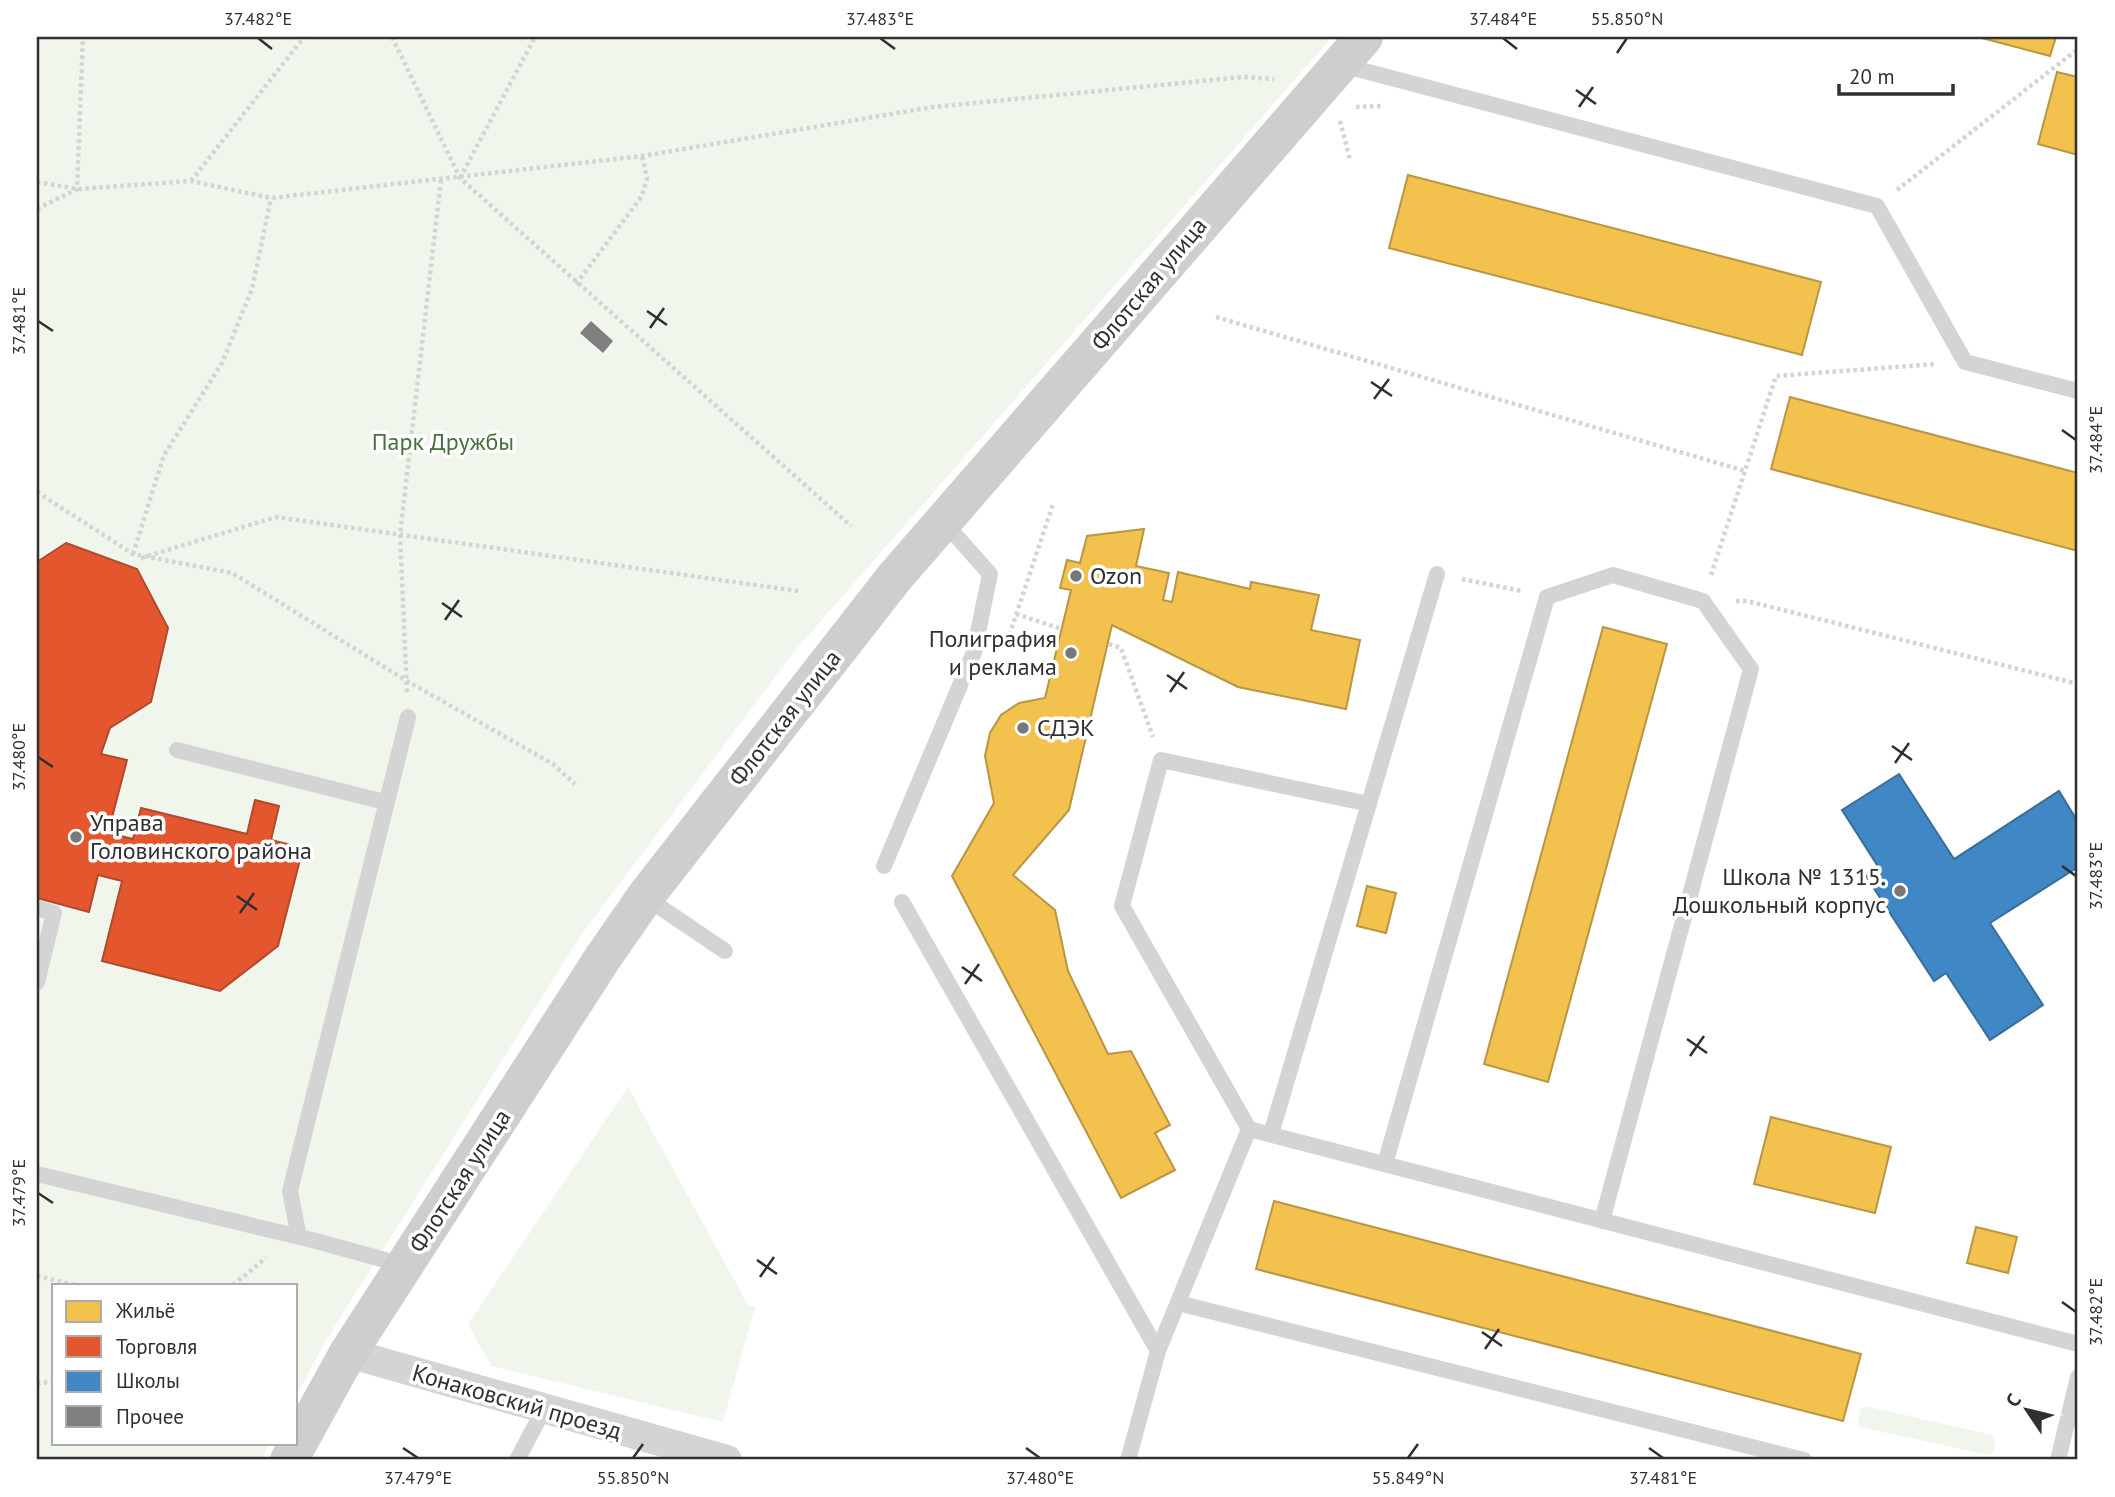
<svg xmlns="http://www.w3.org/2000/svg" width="2115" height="1497" font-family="'PT Sans',sans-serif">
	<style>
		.green { fill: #f0f6ec }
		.homes { fill: #f2c14e; stroke: #b89645; stroke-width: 2 }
		.shops { fill: #e4572e; stroke: #ae4b2f; stroke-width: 2 }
		.schools { fill: #3f88c5; stroke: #3a6e98; stroke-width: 2 }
		.building { fill: #7f7f7f }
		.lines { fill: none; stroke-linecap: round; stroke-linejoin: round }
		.path { stroke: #d4d4d4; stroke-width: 4.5; stroke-dasharray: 3.5 3.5; stroke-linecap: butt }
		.lane { stroke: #d4d4d4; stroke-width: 16 }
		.street { stroke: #d4d4d4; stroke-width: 30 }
		.secondary { stroke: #cecece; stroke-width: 38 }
		.ticks { fill: none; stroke: #303030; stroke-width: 2.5 }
		.poi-dot { fill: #787878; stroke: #fff; stroke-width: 2.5 }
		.labels { text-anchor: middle; stroke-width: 7; stroke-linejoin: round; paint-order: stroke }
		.street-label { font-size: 24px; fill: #303030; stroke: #fff }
		.park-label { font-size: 24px; fill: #497039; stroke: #fff }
		.poi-label { font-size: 24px; fill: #303030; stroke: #fff; text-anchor: start }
		.neatline { fill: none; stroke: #303030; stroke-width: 2.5 }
		.ticks-label { font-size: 18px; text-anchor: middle; fill: #303030 }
	</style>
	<rect width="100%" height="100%" fill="#fff"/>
	<!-- green -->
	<g class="green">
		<path d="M37 37H1332L792 654 581 935 325 1342 296 1396V1285H54V1443H270L261 1460H37Z"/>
		<path d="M628 1087 748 1305 755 1307 723 1422 491 1366 468 1324Z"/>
		<path d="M1865 1406 1992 1435 1996 1439 1993 1453 1988 1455 1860 1427 1858 1422 1860 1409Z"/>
	</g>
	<!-- homes -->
	<g class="homes">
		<path d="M1978 37H2056L2050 56Z"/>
		<path d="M2057 72 2078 77V155L2038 144Z"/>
		<path d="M1408 175 1821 282 1802 355 1389 248Z"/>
		<path d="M1790 397 2078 473V551L1771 469Z"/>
		<path d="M1144 529 1136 566 1169 573 1163 600 1172 602 1178 572 1250 589 1251 582 1319 595 1311 630 1360 640 1346 709 1238 687 1112 625 1069 810 1013 875 1055 910 1068 971 1108 1054 1131 1051 1170 1125 1155 1133 1175 1170 1121 1198 952 876 994 803 985 756 990 733 1001 715 1019 703 1045 698 1071 590 1060 588 1067 560 1080 563 1087 536Z"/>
		<path d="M1603 627 1667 644 1548 1082 1484 1064Z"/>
		<path d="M1367 886 1396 893 1386 933 1357 926Z"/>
		<path d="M1771 1117 1891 1147 1875 1213 1754 1184Z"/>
		<path d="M1274 1201 1861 1354 1843 1421 1256 1269Z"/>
		<path d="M1976 1227 2017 1237 2008 1273 1967 1263Z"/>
	</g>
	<!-- shops -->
	<path class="shops" d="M66 543 137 569 168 628 151 702 110 728 101 754 127 760 108 833 133 839 141 808 247 834 255 800 279 806 271 840 303 848 278 946 220 991 102 961 122 881 98 875 89 912 37 898V562Z"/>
	<!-- schools -->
	<path class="schools" d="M1899 774 1954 859 2059 791 2078 822V867L1990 923 2043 1005 1990 1040 1946 973 1934 981 1866 876 1879 868 1842 810Z"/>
	<!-- building -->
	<path class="building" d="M591 321 613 341 603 353 580 333Z"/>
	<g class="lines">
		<!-- path -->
		<g class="path">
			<path d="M392 37 460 178 851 526"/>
			<path d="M1356 107 1383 106"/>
			<path d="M1340 121 1350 160"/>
			<path d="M460 178 535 37"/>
			<path d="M191 181 304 37"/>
			<path d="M37 182 77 189 191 181 271 198 642 156 933 107 1243 77 1274 79"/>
			<path d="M1897 190 2078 49"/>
			<path d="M37 209 77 189 83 37"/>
			<path d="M576 284 642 196 647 178 642 156"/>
			<path d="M1216 317 1745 471"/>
			<path d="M37 492 133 554 232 573 407 681 553 764 575 784"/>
			<path d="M133 554 164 455 222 363 252 289 271 198"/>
			<path d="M141 558 276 517 798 591"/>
			<path d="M1711 575 1776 376 1936 364"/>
			<path d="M1462 579 1522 591"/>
			<path d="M1736 601H1747L2078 684"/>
			<path d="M1016 614 1062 629"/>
			<path d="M1109 644 1121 648 1153 737"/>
			<path d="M1005 648 1053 504"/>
			<path d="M407 692 400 535 441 180"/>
			<path d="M37 1276 74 1285"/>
			<path d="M233 1285 266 1258"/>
			<path d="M37 1384 54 1381"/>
		</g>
		<!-- lane -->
		<g class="lane">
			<path d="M1342 65 1877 206 1965 362 2078 391"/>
			<path d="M177 750 385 802"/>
			<path d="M884 866 974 652 990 574 942 520"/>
			<path d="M645 897 725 951"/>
			<path d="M902 902 1158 1351"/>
			<path d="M37 908 54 913 37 982"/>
			<path d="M1249 1129 2078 1344"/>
			<path d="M1271 1134 1437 574"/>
			<path d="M1385 1164 1547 597 1613 575 1703 601 1751 669 1602 1221"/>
			<path d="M37 1174 316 1241 403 1265"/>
			<path d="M299 1237 290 1191 408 717"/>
			<path d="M1178 1303 1804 1460"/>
			<path d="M517 1460 544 1409"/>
			<path d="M1128 1460 1158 1351 1249 1129 1122 906 1161 760 1369 804"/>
			<path d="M2058 1460 2078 1377"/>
		</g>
		<!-- street -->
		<path class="street" d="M348 1353 727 1460"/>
		<!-- secondary -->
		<path class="secondary" d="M289 1460 348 1353 602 959 645 897 894 578 1364 37"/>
	</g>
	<!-- ticks -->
	<path class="ticks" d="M258 38 272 49M880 38 895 49M1503 38 1517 49M1617 53 1627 38M1576 90 1596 104M1579 107 1593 87M647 311 667 325M38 321 53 331M650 328 664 308M1371 382 1392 396M1374 399 1389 379M2062 430 2076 440M442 603 462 617M445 620 459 600M1167 675 1187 689M1170 692 1184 672M1892 746 1912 760M38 757 53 767M1895 763 1909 743M2062 866 2076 876M237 896 257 910M240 913 254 893M962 967 982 981M965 984 979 964M1687 1039 1707 1053M1690 1056 1704 1036M38 1193 53 1203M757 1260 777 1274M760 1277 774 1257M2062 1302 2076 1312M1482 1332 1502 1346M1485 1349 1499 1329M403 1448 418 1458M1026 1448 1040 1458M1649 1448 1663 1458M633 1458 643 1444M1408 1458 1418 1444"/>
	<!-- markers -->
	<g class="poi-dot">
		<circle cx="1076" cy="576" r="7"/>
		<circle cx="1071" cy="653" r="7"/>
		<circle cx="1023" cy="728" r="7"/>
		<circle cx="76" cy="837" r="7"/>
		<circle cx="1900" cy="891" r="7"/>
	</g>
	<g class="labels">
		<!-- street labels -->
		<g class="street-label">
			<text transform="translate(1149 284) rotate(-50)" y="8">Флотская улица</text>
			<text transform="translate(785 718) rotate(-52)" y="8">Флотская улица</text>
			<text transform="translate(460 1181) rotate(-57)" y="8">Флотская улица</text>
			<text transform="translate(517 1402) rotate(16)" y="8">Конаковский проезд</text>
		</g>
		<!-- park labels -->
		<g class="park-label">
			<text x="443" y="450">Парк Дружбы</text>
		</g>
		<!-- poi labels -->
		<g class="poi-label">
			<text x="1090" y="584">Ozon</text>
			<text x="1057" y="647" text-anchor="end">Полиграфия<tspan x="1057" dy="28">и реклама</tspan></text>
			<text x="1037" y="736">СДЭК</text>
			<text x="90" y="831">Управа<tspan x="90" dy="28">Головинского района</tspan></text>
			<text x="1886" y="885" text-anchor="end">Школа № 1315.<tspan x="1886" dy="28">Дошкольный корпус</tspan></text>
		</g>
	</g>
	<!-- border -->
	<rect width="2115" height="1497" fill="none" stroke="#ffffff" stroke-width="77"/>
	<!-- legend -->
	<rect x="52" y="1284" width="245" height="161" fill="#ffffff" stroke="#acacac" stroke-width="2"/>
	<rect x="66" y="1301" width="35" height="21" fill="#f2c14e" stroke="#acacac" stroke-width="2"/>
	<text x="116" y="1318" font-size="21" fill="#303030">Жильё</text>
	<rect x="66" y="1336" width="35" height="21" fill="#e4572e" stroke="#acacac" stroke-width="2"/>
	<text x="116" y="1354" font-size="21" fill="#303030">Торговля</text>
	<rect x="66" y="1371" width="35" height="21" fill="#3f88c5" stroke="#acacac" stroke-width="2"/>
	<text x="116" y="1388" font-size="21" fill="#303030">Школы</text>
	<rect x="66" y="1406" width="35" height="21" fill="#7f7f7f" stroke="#acacac" stroke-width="2"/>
	<text x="116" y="1424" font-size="21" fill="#303030">Прочее</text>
	<!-- north arrow -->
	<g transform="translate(2027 1410) rotate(305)" stroke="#ffffff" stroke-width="5" paint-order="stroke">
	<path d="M0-5L12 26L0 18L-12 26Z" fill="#303030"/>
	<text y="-10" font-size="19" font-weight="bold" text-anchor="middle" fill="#303030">С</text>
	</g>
	<!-- scale -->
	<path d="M1839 84v10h114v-10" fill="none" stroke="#303030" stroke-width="3.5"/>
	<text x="1849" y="84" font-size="21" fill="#303030" stroke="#ffffff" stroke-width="5" paint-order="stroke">20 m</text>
	<rect x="38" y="38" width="2038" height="1420" class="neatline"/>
	<g class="ticks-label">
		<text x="258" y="25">37.482°E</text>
		<text x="880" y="25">37.483°E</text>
		<text x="1503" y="25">37.484°E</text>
		<text x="1627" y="25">55.850°N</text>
		<text transform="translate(19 321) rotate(-90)" y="6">37.481°E</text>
		<text transform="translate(2096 440) rotate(-90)" y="6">37.484°E</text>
		<text transform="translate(19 757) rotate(-90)" y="6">37.480°E</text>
		<text transform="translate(2096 876) rotate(-90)" y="6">37.483°E</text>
		<text transform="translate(19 1193) rotate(-90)" y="6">37.479°E</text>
		<text transform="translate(2096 1312) rotate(-90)" y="6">37.482°E</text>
		<text x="418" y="1484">37.479°E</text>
		<text x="633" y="1484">55.850°N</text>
		<text x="1040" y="1484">37.480°E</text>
		<text x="1408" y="1484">55.849°N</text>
		<text x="1663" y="1484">37.481°E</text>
	</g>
</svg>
